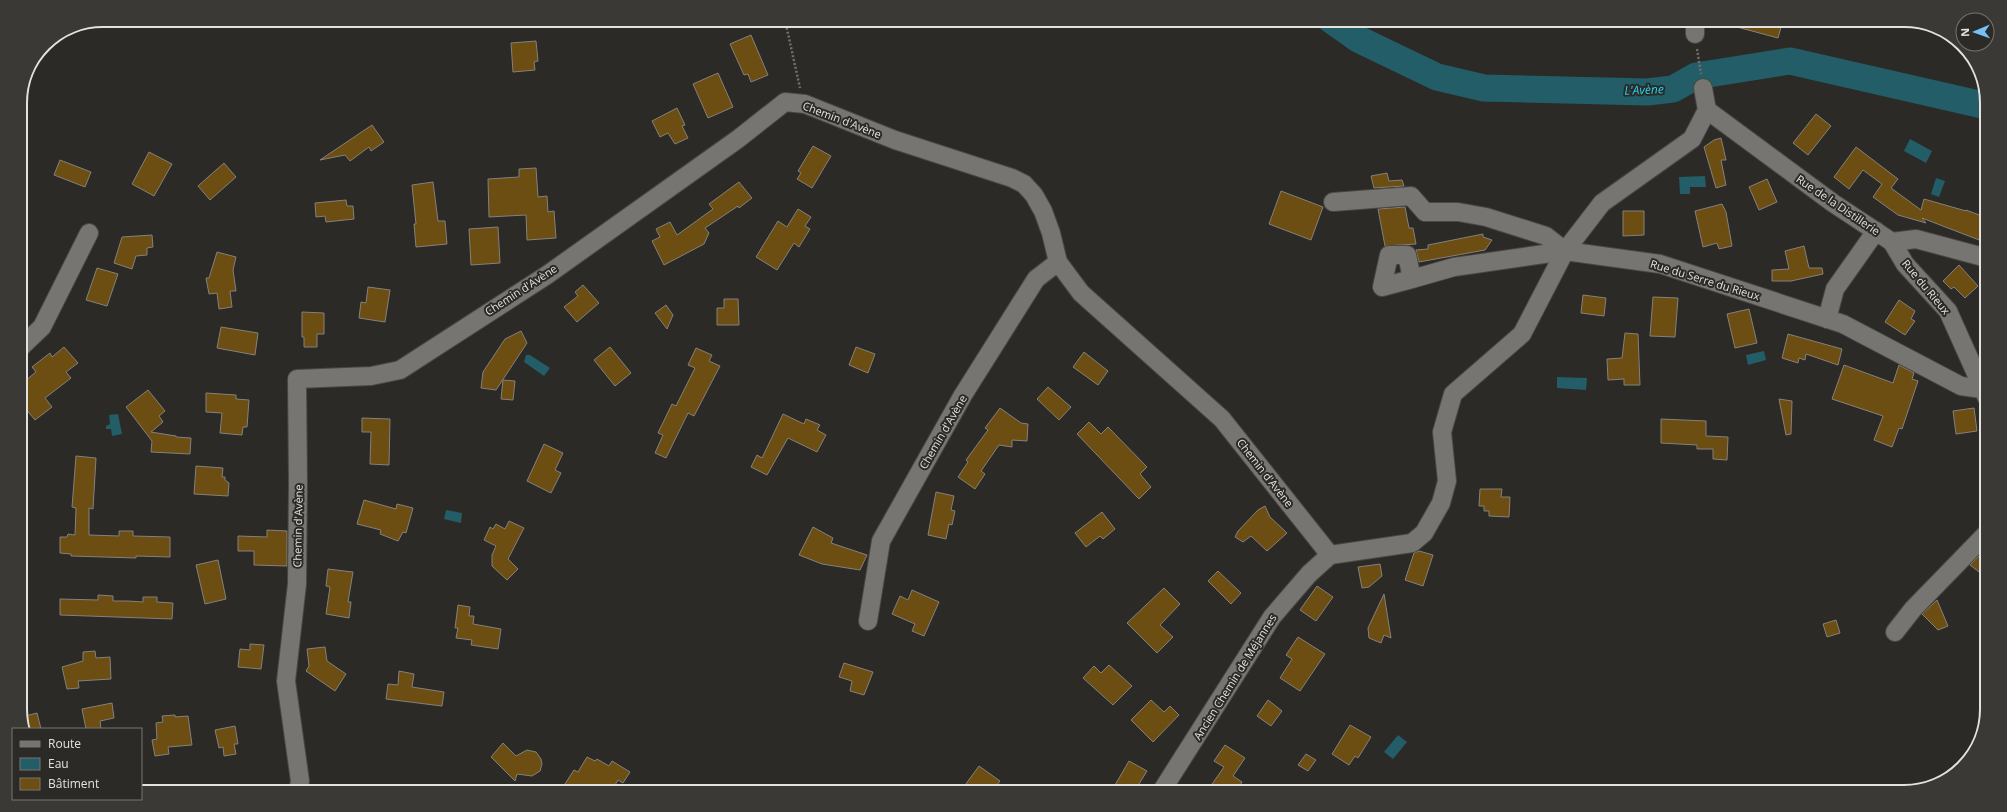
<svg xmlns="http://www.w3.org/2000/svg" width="2007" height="812" font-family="'Open Sans',sans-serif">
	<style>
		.water { fill: #225d68 }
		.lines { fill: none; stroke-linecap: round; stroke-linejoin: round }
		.river { stroke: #225d68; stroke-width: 27 }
		.building { fill: #6c4d12; stroke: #84817d }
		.minor-casing { stroke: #4a4845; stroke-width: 20 }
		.path { stroke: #72706d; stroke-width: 2.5; stroke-dasharray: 2 2; stroke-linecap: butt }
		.minor { stroke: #777571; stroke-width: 18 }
		.labels { text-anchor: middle; stroke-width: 4; stroke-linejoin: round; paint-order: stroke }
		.street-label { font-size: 11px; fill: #e3e2df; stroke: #2c2a26 }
		.water-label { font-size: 12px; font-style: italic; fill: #25d4f0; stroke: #2c2a26 }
		.rim { fill: none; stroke: #e3e2df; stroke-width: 2 }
	</style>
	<rect width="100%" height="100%" fill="#2c2a26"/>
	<!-- water -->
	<g class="water">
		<path d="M1910 139 1932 151 1926 163 1904 151Z"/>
		<path d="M1705 176 1706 187H1690V194H1680L1679 177Z"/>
		<path d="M1936 178 1945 181 1939 197 1931 194Z"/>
		<path d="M1764 351 1766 360 1748 365 1746 355Z"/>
		<path d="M526 355H530L550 368 544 376 524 362Z"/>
		<path d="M1557 377 1587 378 1586 390 1557 388Z"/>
		<path d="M118 414 122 434 112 436 111 429H106V426L110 424 109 415Z"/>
		<path d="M446 510 462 513 461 523 444 519Z"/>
		<path d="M1398 735 1407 742 1393 759 1384 752Z"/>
	</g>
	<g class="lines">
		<!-- river -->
		<path class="river" d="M1331 20 1358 39 1437 77 1484 88 1647 92 1673 89 1696 76 1790 61 1987 106"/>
	</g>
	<!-- building -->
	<g class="building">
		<path d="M1726 20H1783L1778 38 1726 24Z"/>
		<path d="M751 35 768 75 751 82 748 74 744 75 730 44Z"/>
		<path d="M536 41 538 61 534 62 535 70 513 72 511 43Z"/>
		<path d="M718 73 733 107 708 118 693 84Z"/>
		<path d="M677 108 685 125 682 126 688 138 675 144 668 133 660 137 652 121Z"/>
		<path d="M1816 114 1831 126 1808 155 1793 143Z"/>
		<path d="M372 125 384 142 371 151 369 147 350 161 345 155 320 160Z"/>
		<path d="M1721 138 1726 160H1721L1726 185 1716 188 1704 147 1714 140Z"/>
		<path d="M813 146 831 156 812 188 797 179 801 173 798 171Z"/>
		<path d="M1856 147 1898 179 1891 188 1921 210 1924 199 1966 211V210L1987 218V243L1922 218 1926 223 1898 215 1873 197 1882 184 1863 170 1849 189 1834 177Z"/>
		<path d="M149 152 172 164 154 196 132 184Z"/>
		<path d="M60 160 91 172 85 187 54 175Z"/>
		<path d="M224 163 236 177 210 200 198 186Z"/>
		<path d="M536 168 538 197 547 196 548 212 554 211 556 238 527 240 526 215 489 217 488 179 519 177V169Z"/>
		<path d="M1387 173 1389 181 1402 180 1404 186 1374 188 1371 176Z"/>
		<path d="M1767 179 1777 202 1759 210 1749 187Z"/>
		<path d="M433 182 438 221H445L447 244 416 247 414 224H416L412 185Z"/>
		<path d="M739 182 752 198 739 208 738 206 705 228 709 233 704 244 664 265 652 241 660 237 656 229 670 222 677 235 713 209 709 204Z"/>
		<path d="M1281 191 1323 207 1311 240 1269 224Z"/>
		<path d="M346 200 347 206H353L354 219 326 222 325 216 316 217 315 203Z"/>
		<path d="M1722 204 1726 212 1732 246 1719 249 1717 243 1703 247 1695 211Z"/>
		<path d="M1405 207 1409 228H1413L1416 244 1385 246 1378 209Z"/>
		<path d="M798 209 811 217 805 226 810 229 799 247 794 243 777 270 756 257 778 221 787 227Z"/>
		<path d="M1623 211H1644V235L1623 236Z"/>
		<path d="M498 227 500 263 471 265 469 229Z"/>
		<path d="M1483 234V237L1492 240 1485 250 1419 262 1416 250 1428 249V245Z"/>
		<path d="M152 235 153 247 147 248V255L136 256 132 269 114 263 122 237Z"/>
		<path d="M1804 246 1809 268H1822L1823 274 1791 281H1772V270L1789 269 1785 251Z"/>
		<path d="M217 252 236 257 233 270 236 291H230L232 307 219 309 217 293 209 294 206 278H209Z"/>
		<path d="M1959 265 1978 286 1965 298 1954 287 1951 289 1943 281Z"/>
		<path d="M97 268 118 274 107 306 86 300Z"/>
		<path d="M583 285 599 303 577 322 564 307 578 296 575 292Z"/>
		<path d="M368 287 390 290 385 322 359 318 361 302 366 303Z"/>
		<path d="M1583 295 1606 298 1604 316 1581 313Z"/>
		<path d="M1653 297 1678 298 1675 337 1650 336Z"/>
		<path d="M724 299H738L739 325H717V308H724Z"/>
		<path d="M1899 300 1915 311 1911 319 1915 321 1905 335 1885 322Z"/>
		<path d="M666 305 673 315 667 329 655 313Z"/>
		<path d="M1749 309 1757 343 1735 348 1727 314Z"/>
		<path d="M302 312 324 313V334H317V347H304V337H302Z"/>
		<path d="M221 327 258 333 255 355 217 348Z"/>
		<path d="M521 331 527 343 496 390 481 388 483 372 505 339Z"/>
		<path d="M1625 333 1638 334 1640 385H1624V379L1608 380 1607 359 1622 358Z"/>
		<path d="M1788 334 1842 349 1838 365 1806 354 1805 360 1799 358 1798 363 1782 358Z"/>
		<path d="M64 347 78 363 66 372 71 378 45 398 52 407 35 420 20 402V385L36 372 32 367 50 353 52 357Z"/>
		<path d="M610 347 631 373 615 386 594 360Z"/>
		<path d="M856 347 875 354 868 373 849 365Z"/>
		<path d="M696 348 712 355 709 361 720 366 694 416 688 413 666 458 655 453 663 435 658 433 672 404 676 406 695 368 688 365Z"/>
		<path d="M1084 352 1108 371 1098 385 1073 367Z"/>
		<path d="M1844 365 1893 383 1899 365 1914 373 1912 379 1918 381 1902 429 1899 428 1892 447 1874 440 1883 416 1832 399Z"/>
		<path d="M503 380 515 381 513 400 501 399Z"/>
		<path d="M1048 387 1071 407 1059 420 1037 399Z"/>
		<path d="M148 390 165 411 159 416 163 422 151 432 176 436V437L191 438 190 454 151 452 152 441 126 407Z"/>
		<path d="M206 393 236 395V399L249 400 247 427H243L242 435 220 433 222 413 206 412Z"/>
		<path d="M1779 399 1792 401 1791 434 1786 435Z"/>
		<path d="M1000 408 1021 423 1028 424 1027 441 1012 440V447L999 445 981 471 985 474 975 489 958 477 968 462 966 460 988 430 985 428Z"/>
		<path d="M1974 408 1977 431 1956 434 1953 411Z"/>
		<path d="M783 414 804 424 806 419 820 425 817 430 826 435 817 452 788 438 767 475 751 467 757 455 762 458Z"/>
		<path d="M362 418 390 419 389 465 370 464 371 432H362Z"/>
		<path d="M1661 419 1706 421V436L1728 437 1727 460 1713 459V449H1697V445L1661 443Z"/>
		<path d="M1089 422 1101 434 1108 427 1147 467 1140 474 1151 487 1139 499 1077 434Z"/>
		<path d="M544 444 563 453 555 470 561 473 551 493 527 481Z"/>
		<path d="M76 456 96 458 93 509 89 508V535L119 536V531H133V536L170 537V557L136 556V558L71 556V554L60 553V537H67L68 534 75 535 76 508 72 507Z"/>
		<path d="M196 466 223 468 222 477H225V480L229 483 228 496 194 494Z"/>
		<path d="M1480 489H1502L1501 497H1510L1509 517 1489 516V511H1484V506H1479Z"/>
		<path d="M936 492 954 496 951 510 955 511 952 525 949 524 946 539 928 535Z"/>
		<path d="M364 500 396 509 397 504 413 508 406 533 403 532 398 541 380 534 381 530 357 524Z"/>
		<path d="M1265 506 1270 517 1287 533 1267 551 1251 536 1243 542 1235 537 1238 531 1258 510Z"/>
		<path d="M1102 512 1115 529 1103 539 1100 536 1086 547 1075 533Z"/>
		<path d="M509 521 524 528 508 559 518 569 507 580 492 566V555L496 546 484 540 490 527 493 529 496 524 505 529Z"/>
		<path d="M813 527 833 538 831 543 867 555 860 570 822 564 799 555Z"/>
		<path d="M267 530 287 531V566L254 565V551H238V536L267 537Z"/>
		<path d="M1419 551 1433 555 1423 586 1405 580 1414 553Z"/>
		<path d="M1984 551 1987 553V578L1970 565Z"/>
		<path d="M218 560 226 599 205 604 196 565Z"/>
		<path d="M1380 564 1382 576 1369 587 1362 588 1358 567Z"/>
		<path d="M328 569 353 572 348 602H351L349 618 326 614 330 587 326 586Z"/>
		<path d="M1218 571 1241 593 1231 604 1208 581Z"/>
		<path d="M1317 586 1333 597 1316 621 1300 610Z"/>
		<path d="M1164 588 1180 604 1160 625 1173 637 1157 653 1127 623Z"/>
		<path d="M912 590 939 602 924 636 912 631 915 624 892 614 900 596 908 600Z"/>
		<path d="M1384 594 1391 638 1384 635 1381 643 1369 638 1368 628Z"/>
		<path d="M98 595 113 596V601H128L143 602V597H157V602L173 603 172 619 60 615V599L98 600Z"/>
		<path d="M1937 600 1948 626 1938 630 1922 614Z"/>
		<path d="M458 605 470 607 469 616H474L473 624 501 629 498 649 471 645 472 640 456 638 458 628H455Z"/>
		<path d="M1836 620 1840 633 1827 637 1823 624Z"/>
		<path d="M1298 637 1325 654 1300 691 1280 678 1292 659 1286 655Z"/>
		<path d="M250 644 264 645 261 669 238 667 240 649 250 650Z"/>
		<path d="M325 647 327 661 346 674 335 691 306 671 309 666 307 649Z"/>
		<path d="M95 651 96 658 110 657 111 679 78 681 79 688 67 689 62 667 83 661V652Z"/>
		<path d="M844 663 873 672 864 695 850 691 852 681 839 677Z"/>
		<path d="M1109 665 1132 686 1113 705 1083 678 1094 666 1101 673Z"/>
		<path d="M399 671 414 674 412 687 444 692 442 706 386 699 388 684 398 685Z"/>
		<path d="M1151 700 1164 712 1170 706 1179 715 1153 742 1131 720Z"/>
		<path d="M1268 700 1282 711 1271 726 1257 716Z"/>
		<path d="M112 703 114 718 100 721 101 729H86L82 709Z"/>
		<path d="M37 713 41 729H26L21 717Z"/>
		<path d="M175 715V717L188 716 192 745 168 747 169 754 155 756 152 740 157 739 156 723 163 722 162 716Z"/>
		<path d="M1350 725 1371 737 1358 758 1355 756 1349 765 1332 754Z"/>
		<path d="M235 726 238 744H234L236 754 224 756 223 747 219 748 215 730Z"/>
		<path d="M503 743 516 756 527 750 536 752 541 759 542 764 540 771 532 776 517 774 515 781 491 757Z"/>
		<path d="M1225 745 1245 758 1233 776 1242 782 1236 792H1216L1210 787 1224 767 1214 761Z"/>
		<path d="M1306 754 1316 760 1308 771 1298 765Z"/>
		<path d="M587 757 595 761 597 759 609 766 612 761 630 772 623 783 618 780 611 792H571L563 787 574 770 578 772Z"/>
		<path d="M1129 761 1147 771 1134 792H1127L1115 785Z"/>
		<path d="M979 766 1000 781 992 792H960Z"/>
	</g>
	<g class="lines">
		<!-- minor casing -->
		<g class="minor-casing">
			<g id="minor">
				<path d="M1695 34V20"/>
				<path d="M1707 110 1833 203 1892 242 1916 239 1987 258"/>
				<path d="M1333 202 1411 196 1425 212H1458L1486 217 1546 236 1565 251"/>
				<path d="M1892 242 1905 264 1948 311 1987 398"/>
				<path d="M1412 279 1382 287 1389 255H1407L1412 279 1454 267 1565 251 1660 264 1843 324 1961 386 1982 389"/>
				<path d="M1827 319 1835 289 1876 231"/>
				<path d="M20 348 42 327 89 233"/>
				<path d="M868 621 881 541 963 395 1036 279 1058 262"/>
				<path d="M1895 632 1913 609 1987 533"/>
				<path d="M298 792 300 781 286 681 297 584 298 484 297 379 371 376 400 370 547 275 738 139 785 102 805 104 895 140 1012 178 1024 184 1034 195 1043 211 1051 233 1058 262 1081 293 1222 419 1330 555"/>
				<path d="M1161 792 1272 617 1309 574 1330 555 1412 543 1424 533 1441 503 1447 481 1442 432 1453 394 1522 334 1565 251 1602 203 1692 139 1707 110 1703 88"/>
			</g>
		</g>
		<!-- path -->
		<g class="path">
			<path d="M785 20 800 88"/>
			<path d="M1697 49 1701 74"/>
		</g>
		<!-- minor -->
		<use href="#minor" class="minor"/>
	</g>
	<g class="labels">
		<!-- street labels -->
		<g class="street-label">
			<text transform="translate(842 120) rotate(21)" y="4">Chemin d'Avène</text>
			<text transform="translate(1838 205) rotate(34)" y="4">Rue de la Distillerie</text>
			<text transform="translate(1705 280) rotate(17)" y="4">Rue du Serre du Rieux</text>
			<text transform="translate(1926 287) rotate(50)" y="4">Rue du Rieux</text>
			<text transform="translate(521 290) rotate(-33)" y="4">Chemin d'Avène</text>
			<text transform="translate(943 432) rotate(-60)" y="4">Chemin d'Avène</text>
			<text transform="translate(1265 473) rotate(52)" y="4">Chemin d'Avène</text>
			<text transform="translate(298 526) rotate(-89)" y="4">Chemin d'Avène</text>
			<text transform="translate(1235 677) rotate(-58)" y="4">Ancien Chemin de Méjannes</text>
		</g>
		<!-- water labels -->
		<g class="water-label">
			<text transform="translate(1644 90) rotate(-2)" y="4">L'Avène</text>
		</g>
	</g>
	<!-- crop -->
	<path d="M0 0H2007V812H0ZM103 27H1904A76 76 0 0 1 1980 103V709A76 76 0 0 1 1904 785H103A76 76 0 0 1 27 709V103A76 76 0 0 1 103 27Z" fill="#3b3935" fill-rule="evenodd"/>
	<path class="rim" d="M103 27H1904A76 76 0 0 1 1980 103V709A76 76 0 0 1 1904 785H103A76 76 0 0 1 27 709V103A76 76 0 0 1 103 27Z"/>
	<!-- legend -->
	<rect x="12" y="728" width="130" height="72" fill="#2c2a26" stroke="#757470"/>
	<rect x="20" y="741" width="20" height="6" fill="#777571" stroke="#757470"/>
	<text x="48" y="748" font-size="12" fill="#e3e2df">Route</text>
	<rect x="20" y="758" width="20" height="12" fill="#225d68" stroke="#757470"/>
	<text x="48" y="768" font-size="12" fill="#e3e2df">Eau</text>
	<rect x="20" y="778" width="20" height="12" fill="#6c4d12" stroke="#757470"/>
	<text x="48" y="788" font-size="12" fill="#e3e2df">Bâtiment</text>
	<!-- north arrow -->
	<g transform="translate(1975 32) rotate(268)"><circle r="19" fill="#2c2a26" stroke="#757470"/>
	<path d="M0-3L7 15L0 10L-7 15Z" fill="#75c0f6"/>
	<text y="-6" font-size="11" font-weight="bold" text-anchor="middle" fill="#e3e2df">N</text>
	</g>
</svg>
